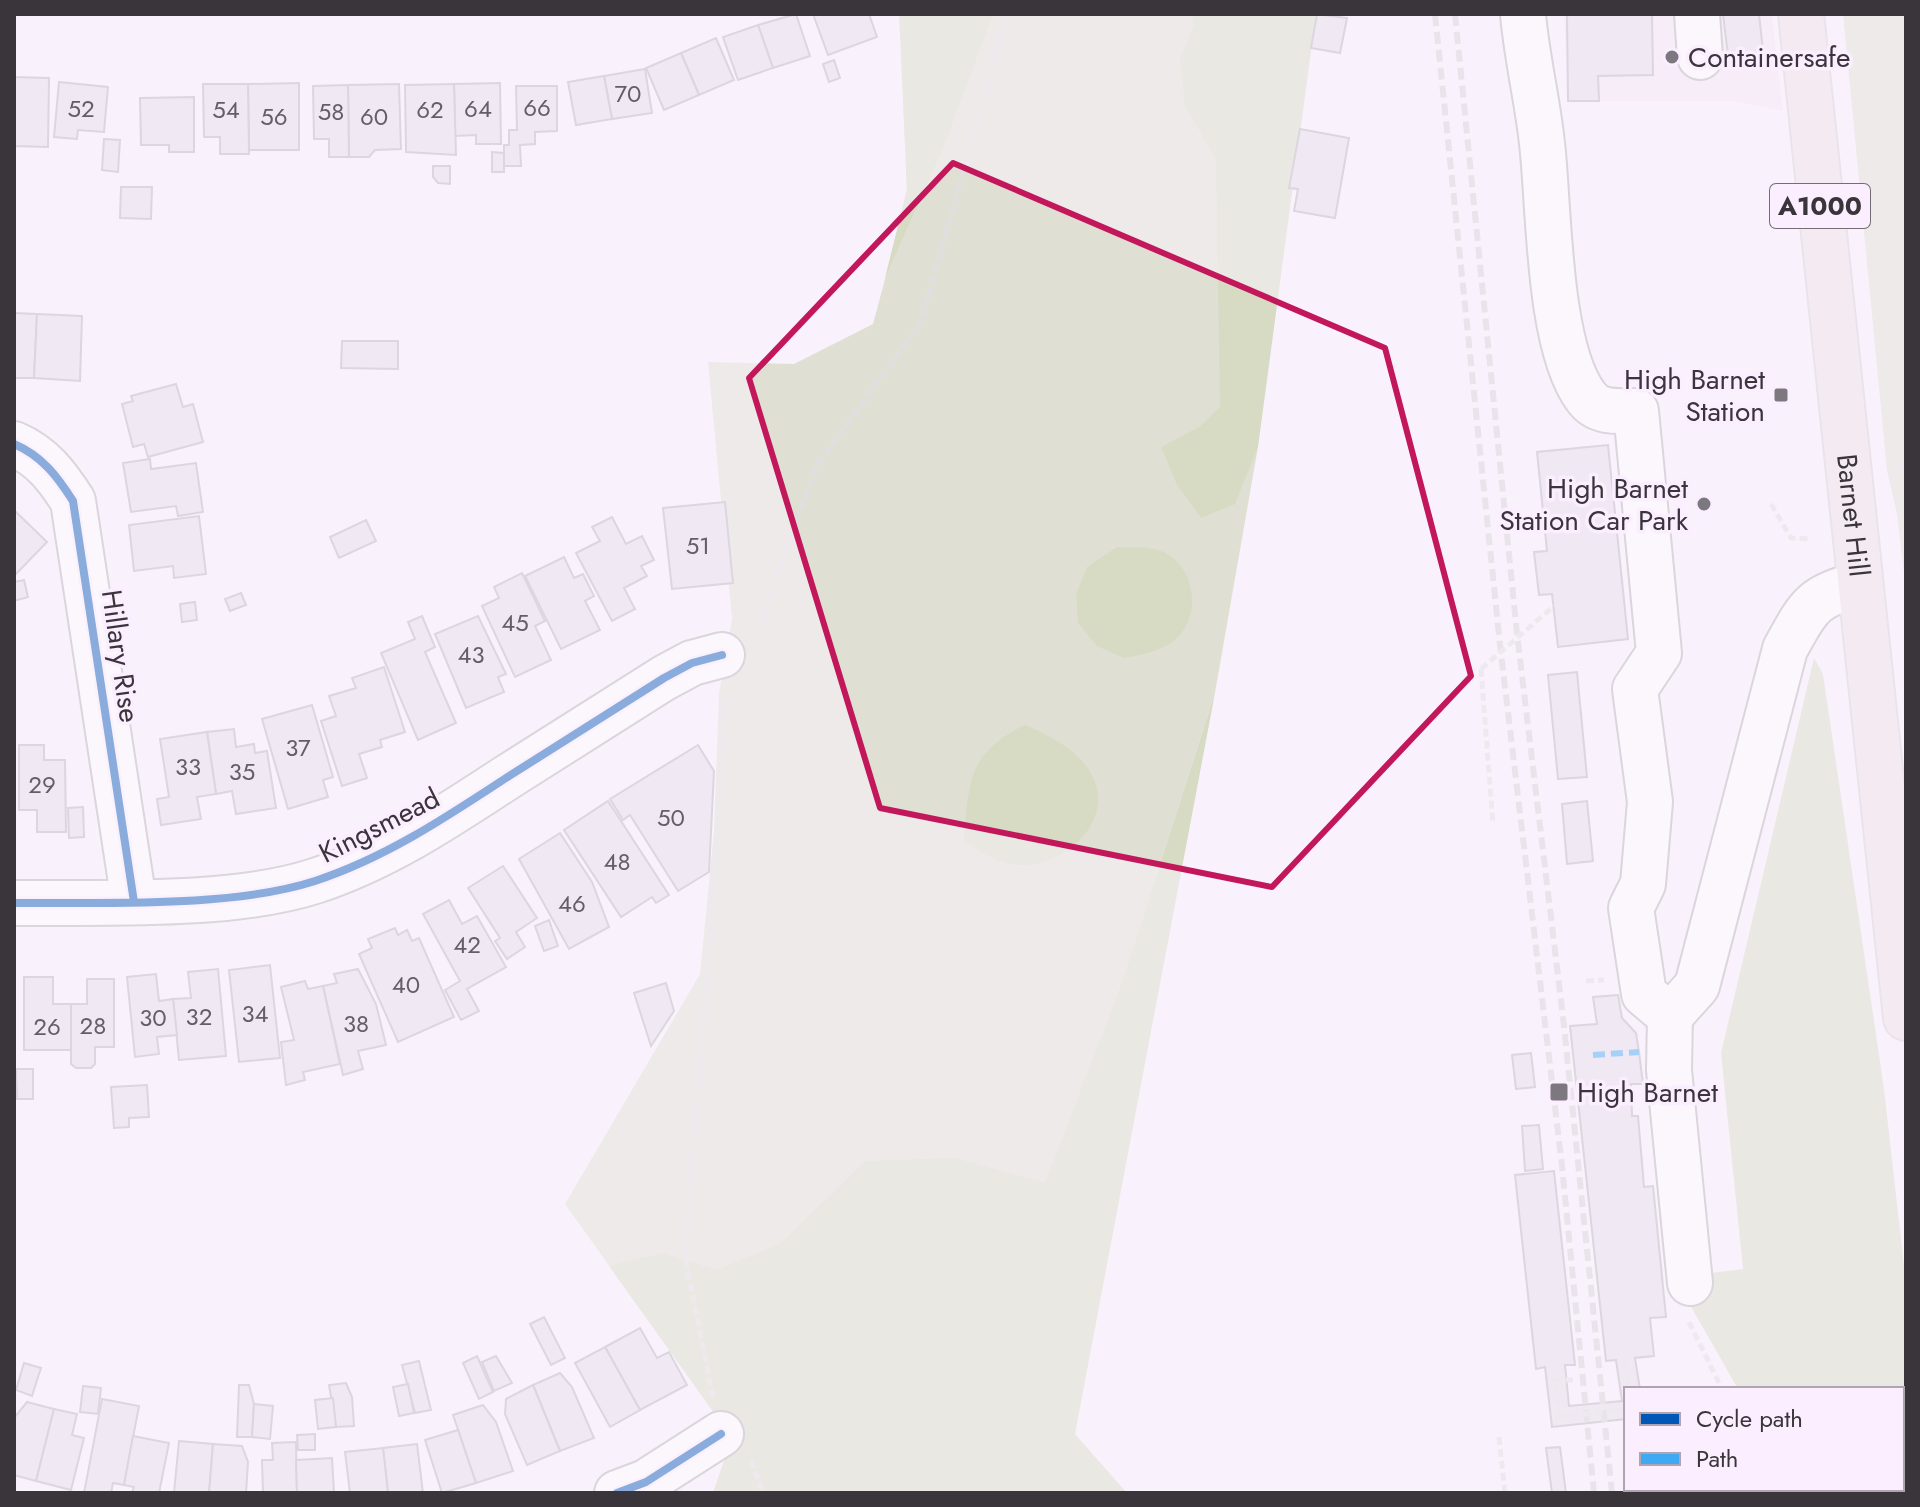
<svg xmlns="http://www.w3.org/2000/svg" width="1920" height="1507" font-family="Jost,sans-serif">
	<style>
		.built { fill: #f2e6f7 }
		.green { fill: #dfe0d3 }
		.forest { fill: #d7dbc4 }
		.building { fill: #e5dbe8; stroke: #b9b4bb; stroke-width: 2 }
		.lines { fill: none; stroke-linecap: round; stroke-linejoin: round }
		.minor-casing { stroke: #b5b1b7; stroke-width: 48 }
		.major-casing { stroke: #d5d2d7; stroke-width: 48 }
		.path { stroke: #e0dee0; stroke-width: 5; stroke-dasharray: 8 4; stroke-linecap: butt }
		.minor { stroke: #fefdff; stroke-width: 44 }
		.major { stroke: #ede3e6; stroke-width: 44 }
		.rail { stroke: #d4d3d6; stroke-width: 6; stroke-dasharray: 12 6; stroke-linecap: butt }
		.path-bridge { stroke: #e0dee0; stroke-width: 5; stroke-dasharray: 8 4; stroke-linecap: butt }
		.quiet { stroke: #3fa9f5; stroke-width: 6; stroke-dasharray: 12 6; stroke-linecap: butt }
		.cycleway-casing { stroke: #fbefff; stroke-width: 13 }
		.cycleway { stroke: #0057b8; stroke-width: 8 }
		.marked { fill: none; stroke: #c2185b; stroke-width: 6; stroke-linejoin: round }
		.poi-dot { fill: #7d777f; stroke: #fbefff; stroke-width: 3 }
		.labels { text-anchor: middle; stroke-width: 7; stroke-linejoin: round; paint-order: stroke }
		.number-label { font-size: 24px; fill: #655e66 }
		.shield { fill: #fbefff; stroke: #746d76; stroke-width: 2 }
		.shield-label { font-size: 26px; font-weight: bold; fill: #3a353b }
		.poi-label { font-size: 28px; fill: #3a353b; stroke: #fbefff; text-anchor: start }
		.street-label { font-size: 28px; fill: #3a353b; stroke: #fbefff }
	</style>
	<rect width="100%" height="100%" fill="#f9f2fc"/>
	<!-- built -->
	<path class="built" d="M1564 14H1772L1783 111 1733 101H1568Z"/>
	<!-- green -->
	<g class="green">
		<path d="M900 14H1218L1258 447 1215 693 1124 976 985 1341 713 1493 732 1438 565 1204 700 974 714 831 719 693 732 619 708 362 794 364 873 324 907 197Z"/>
		<path d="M1843 14H1906V590L1897 514 1887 471Z"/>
	</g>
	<!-- forest -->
	<g class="forest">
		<path d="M899 14H993L944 146 885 278 907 189Z"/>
		<path d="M1192 14H1316L1258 447 1235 504 1201 518 1176 483 1161 447 1199 427 1220 407 1216 159 1185 106 1180 59 1194 24Z"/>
		<path d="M1117 547C1129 548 1142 546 1154 549 1195 557 1206 618 1172 642 1158 652 1140 655 1124 658L1097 646 1078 623 1076 594 1087 567Z"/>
		<path d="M1814 658 1823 674 1884 1089 1906 1283V1493H1743L1744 1489H1902V1389H1738L1682 1291 1704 1274 1743 1269 1721 1053Z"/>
		<path d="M1215 693 1075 1434 1127 1493H713L732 1438 609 1266 663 1253 717 1270 781 1243 865 1161 955 1158 1045 1183 1124 976Z"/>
		<path d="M1025 725C1051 736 1084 752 1095 782 1111 827 1061 867 1020 865 998 864 980 852 964 840 969 782 967 753 1025 725Z"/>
	</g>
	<!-- building -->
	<g class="building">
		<path d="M796 14 810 56 773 68 758 25Z"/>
		<path d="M813 14H869L877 37 828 55Z"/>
		<path d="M1317 14 1347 18 1340 53 1311 48Z"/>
		<path d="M1567 14H1652L1653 75 1598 76 1599 101H1568Z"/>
		<path d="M1723 14H1759L1763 51 1728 55Z"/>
		<path d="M758 25 773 68 738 80 723 37Z"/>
		<path d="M716 38 734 80 699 95 681 53Z"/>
		<path d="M681 53 699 95 664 110 646 68Z"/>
		<path d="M834 60 840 78 829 82 823 64Z"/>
		<path d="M645 69 652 113 612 119 604 76Z"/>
		<path d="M604 76 612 119 576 125 568 82Z"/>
		<path d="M14 77 49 78 48 147 14 146Z"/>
		<path d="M59 82 108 87 104 132 78 130 77 139 54 137Z"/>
		<path d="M299 83V150H249L248 84Z"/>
		<path d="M500 83 501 144H476V135L455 136 454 84Z"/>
		<path d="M203 84H248L249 154H220V137H204Z"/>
		<path d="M399 84 401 149 375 150 369 157H349L348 85Z"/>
		<path d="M454 84 456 155 406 152 405 85Z"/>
		<path d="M348 85 349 157H329V139H314L313 86Z"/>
		<path d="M516 86H557V131L535 132V144L520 145 521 166H504V145H509V130H517Z"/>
		<path d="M194 97V152H169V145H141L140 98Z"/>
		<path d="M1300 129 1349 138 1335 218 1294 211 1298 189 1289 188Z"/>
		<path d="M104 139 120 140 118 172 102 170Z"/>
		<path d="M492 152 504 153V172H492Z"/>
		<path d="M433 166H450V184L438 183 433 177Z"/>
		<path d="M121 187H152L151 219 120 218Z"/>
		<path d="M14 313 37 314 34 378H14Z"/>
		<path d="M37 314 82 316 80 381 34 378Z"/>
		<path d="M342 341H398V369L341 368Z"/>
		<path d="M176 384 183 407 193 404 203 442 148 457 144 444 133 447 122 404 133 401 131 396Z"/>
		<path d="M1608 445 1628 639 1558 647 1552 594 1539 595 1534 552 1547 551 1537 452Z"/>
		<path d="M150 459 151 469 196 463 203 512 178 516 176 506 131 512 123 463Z"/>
		<path d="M725 502 733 583 672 589 663 508Z"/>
		<path d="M14 510 47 542 14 576Z"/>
		<path d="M199 516 206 574 174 578 173 566 134 571 129 525Z"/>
		<path d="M612 517 626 544 642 536 654 560 641 566 647 576 624 588 635 609 612 621 576 553 600 541 592 527Z"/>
		<path d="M366 520 376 541 339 558 330 537Z"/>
		<path d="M564 557 574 578 583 574 594 596 585 601 600 630 561 649 525 576Z"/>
		<path d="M522 573 545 621 535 626 551 660 515 677 482 606 499 598 494 587Z"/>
		<path d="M24 580 28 597 14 601V582Z"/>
		<path d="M241 593 246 605 230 611 225 599Z"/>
		<path d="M195 602 197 620 182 622 180 604Z"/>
		<path d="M422 616 435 647 425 652 456 723 418 740 381 653 415 639 408 622Z"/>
		<path d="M478 616 506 674 498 677 504 692 466 708 435 634Z"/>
		<path d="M384 667 405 732 380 740 382 747 359 754 367 778 342 786 321 721 336 716 329 696 356 688 352 678Z"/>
		<path d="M1577 672 1587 777 1558 779 1548 675Z"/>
		<path d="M312 705 333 777 323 780 328 797 288 809 262 719Z"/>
		<path d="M234 729 236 747 254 744 255 753 267 751 276 808 236 814 232 791 216 794 207 732Z"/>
		<path d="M207 732 216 794 197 797 201 819 161 825 157 799 169 797 160 739Z"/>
		<path d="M19 745H44V760H65L66 832H37V810H19Z"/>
		<path d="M698 745 714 771 709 872 678 891 630 815 623 820 610 799Z"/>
		<path d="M608 801 669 895 656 903 652 897 621 917 564 830Z"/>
		<path d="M1587 801 1593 861 1567 864 1562 804Z"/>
		<path d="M83 807 84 837 69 838 68 808Z"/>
		<path d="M560 833 592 882 609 927 569 949 519 859Z"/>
		<path d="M503 866 537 918 516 932 525 947 507 959 495 941 500 938 468 888Z"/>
		<path d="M449 900 462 924 477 916 506 967 467 989 479 1011 461 1020 445 990 460 981 423 914Z"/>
		<path d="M549 920 558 946 544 951 535 926Z"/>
		<path d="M395 928 398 935 407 930 412 941 419 938 454 1017 398 1042 359 954 372 948 368 939Z"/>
		<path d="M270 965 280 1058 239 1062 229 970Z"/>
		<path d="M218 969 226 1056 179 1060 173 999 191 998 188 972Z"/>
		<path d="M358 969 376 1004 386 1045 358 1051 363 1069 343 1075 323 986 337 983 334 974Z"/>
		<path d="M156 974 159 1001 173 999 177 1035 157 1037 159 1054 135 1057 127 977Z"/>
		<path d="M24 977H53V1004H71V1050H24Z"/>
		<path d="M87 979H114V1047H95V1064L91 1068H76L71 1064V1004H87Z"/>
		<path d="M305 981 308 989 323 986 340 1064 303 1072 305 1080 286 1085 281 1042 294 1040 281 987Z"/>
		<path d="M666 983 674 1011 651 1046 634 993Z"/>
		<path d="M1618 995 1622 1018 1636 1033 1639 1052 1643 1084H1631L1632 1116H1638L1644 1187 1653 1186 1666 1317 1650 1318 1654 1356 1635 1358 1640 1389H1626V1419L1552 1427 1545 1367 1536 1369 1515 1175 1554 1171 1575 1365H1565L1569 1406 1622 1401 1616 1360 1606 1361 1570 1026 1597 1024 1593 997Z"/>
		<path d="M1531 1053 1535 1087 1516 1089 1512 1055Z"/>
		<path d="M16 1069H33V1099H17Z"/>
		<path d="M147 1085 149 1117 129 1118V1127L114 1128 111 1087Z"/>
		<path d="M1539 1125 1543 1169 1525 1171 1522 1126Z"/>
		<path d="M544 1317 565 1358 551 1365 530 1324Z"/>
		<path d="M640 1328 657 1358 669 1352 687 1385 640 1410 605 1347Z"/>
		<path d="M605 1347 640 1410 610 1427 575 1363Z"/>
		<path d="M477 1356 493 1392 479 1399 463 1363Z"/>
		<path d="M496 1356 512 1383 494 1391 482 1362Z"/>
		<path d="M419 1361 431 1410 415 1413 402 1365Z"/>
		<path d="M24 1363 41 1368 32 1396 16 1390Z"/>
		<path d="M560 1373 572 1387 594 1438 560 1451 533 1385Z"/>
		<path d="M346 1383 352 1397 354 1426 336 1427 329 1385Z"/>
		<path d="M408 1384 414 1413 399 1416 393 1387Z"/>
		<path d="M239 1385H249L254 1404 252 1437H237Z"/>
		<path d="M533 1385 560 1451 527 1465 505 1414 506 1399Z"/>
		<path d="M83 1386 101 1388 98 1414 80 1412Z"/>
		<path d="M333 1398 336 1427 318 1429 315 1400Z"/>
		<path d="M102 1399 139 1406 124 1485 113 1483 111 1493H84Z"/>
		<path d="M27 1402 54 1409 36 1481 14 1475V1418Z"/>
		<path d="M254 1404 273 1406 270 1439 252 1437Z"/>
		<path d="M483 1405 496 1422 513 1471 476 1483 453 1415Z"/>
		<path d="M54 1409 77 1414 72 1435 84 1438 71 1490 36 1481Z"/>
		<path d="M458 1430 476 1483 442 1493 425 1440Z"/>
		<path d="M315 1434V1450H298L297 1435Z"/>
		<path d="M133 1436 169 1443 159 1493H132L134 1487 124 1485Z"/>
		<path d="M179 1441 213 1444 209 1493H174Z"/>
		<path d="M296 1442 297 1493H263L262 1460H273L272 1443Z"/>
		<path d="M213 1444 242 1446 248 1462 246 1493H209Z"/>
		<path d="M417 1444 423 1493H388L383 1448Z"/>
		<path d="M1560 1447 1566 1493H1552L1546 1448Z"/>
		<path d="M383 1448 388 1493H350L345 1452Z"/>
		<path d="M332 1458 334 1493H297L296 1460Z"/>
		<path d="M1685 1489H1728L1729 1493H1686Z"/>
	</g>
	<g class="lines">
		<!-- minor casing -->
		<g class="minor-casing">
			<g id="minor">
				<path d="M1523 14C1527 61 1539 106 1543 153 1549 215 1549 348 1586 397 1598 414 1618 411 1636 411L1659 653 1635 689 1650 802 1643 884 1631 908 1644 994 1670 1016 1669 1070 1690 1283"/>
				<path d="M1697 14 1700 57"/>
				<path d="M14 444C42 456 57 476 73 501L134 902"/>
				<path d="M14 903C103 902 232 908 315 881 385 858 445 818 506 778 559 744 612 711 664 678L692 663 722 655"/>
				<path d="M1670 1016 1697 986 1785 649C1808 608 1811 596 1859 585"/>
				<path d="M617 1493 646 1482 721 1434"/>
			</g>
		</g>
		<!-- major casing -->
		<g class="major-casing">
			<g id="major">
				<path id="s1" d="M1801 14 1906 1018"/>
			</g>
		</g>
		<!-- path -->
		<g class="path">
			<path d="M1890 478 1906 458"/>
			<path d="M1771 504 1791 538 1810 539"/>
			<path d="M756 633 816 467 921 322 1007 14"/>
			<path d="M1481 669 1493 824"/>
			<path d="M724 719 733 695"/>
			<path d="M1586 981 1604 980"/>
			<path d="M1689 1322 1722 1389"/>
			<path d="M1624 1362 1630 1389"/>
			<path d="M713 1397 685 1256 718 833 724 720 721 696"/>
			<path d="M1559 1417 1555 1380H1573"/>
			<path d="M1499 1437 1505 1493"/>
			<path d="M751 1460 763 1493"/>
			<path d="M1640 1489V1493"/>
		</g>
		<!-- minor -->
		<use href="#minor" class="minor"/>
		<!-- major -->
		<use href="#major" class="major"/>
		<!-- rail -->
		<g class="rail">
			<path d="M1435 14 1500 645 1562 1166 1594 1493"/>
			<path d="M1455 14 1517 634 1564 1026 1612 1493"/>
		</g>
		<!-- path-bridge -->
		<g class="path-bridge">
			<path d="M1481 669 1554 606"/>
			<path d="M1559 1417 1626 1409"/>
		</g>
		<!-- quiet -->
		<path class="quiet" d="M1593 1055 1639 1052"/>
		<!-- cycleway casing -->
		<g class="cycleway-casing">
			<g id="cycleway">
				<path d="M14 444C42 456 57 476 73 501L134 902"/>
				<path d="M14 903C103 902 232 908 315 881 385 858 445 818 506 778 559 744 612 711 664 678L692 663 722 655"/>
				<path d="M617 1493 646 1482 721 1434"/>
			</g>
		</g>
		<!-- cycleway -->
		<use href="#cycleway" class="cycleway"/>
	</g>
	<!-- marked area -->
	<path d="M0 0H1920V1507H0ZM953 163 1385 348 1471 676 1272 887 880 808 749 378Z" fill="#f9f2fc" fill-opacity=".55" fill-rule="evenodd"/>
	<path class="marked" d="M953 163 1385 348 1471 676 1272 887 880 808 749 378Z"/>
	<!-- markers -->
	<g class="poi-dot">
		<circle cx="1672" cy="57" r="8"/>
		<rect x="1773" y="387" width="16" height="16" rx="4"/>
		<circle cx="1704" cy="504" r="8"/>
		<rect x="1549" y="1082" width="20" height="20" rx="4"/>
	</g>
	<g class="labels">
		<!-- number labels -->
		<g class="number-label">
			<text x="628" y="102">70</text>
			<text x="537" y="116">66</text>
			<text x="81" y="117">52</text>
			<text x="478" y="117">64</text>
			<text x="226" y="118">54</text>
			<text x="430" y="118">62</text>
			<text x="331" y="120">58</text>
			<text x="274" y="125">56</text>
			<text x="374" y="125">60</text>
			<text x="698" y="554">51</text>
			<text x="515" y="631">45</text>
			<text x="471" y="663">43</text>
			<text x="298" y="756">37</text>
			<text x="188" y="775">33</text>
			<text x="242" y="780">35</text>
			<text x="42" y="793">29</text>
			<text x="671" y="826">50</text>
			<text x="617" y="870">48</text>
			<text x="572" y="912">46</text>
			<text x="467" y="953">42</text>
			<text x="406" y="993">40</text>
			<text x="255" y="1022">34</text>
			<text x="199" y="1025">32</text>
			<text x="153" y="1026">30</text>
			<text x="356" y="1032">38</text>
			<text x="93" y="1034">28</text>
			<text x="47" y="1035">26</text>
		</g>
		<!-- shield labels -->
		<rect class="shield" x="1770" y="184" width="100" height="44" rx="6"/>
		<g class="shield-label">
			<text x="1820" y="215">A1000</text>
		</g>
		<!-- poi labels -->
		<g class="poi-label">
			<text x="1688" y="67">Containersafe</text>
			<text x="1765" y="389" text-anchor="end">High Barnet<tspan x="1765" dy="32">Station</tspan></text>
			<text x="1688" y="498" text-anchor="end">High Barnet<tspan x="1688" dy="32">Station Car Park</tspan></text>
			<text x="1577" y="1102">High Barnet</text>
		</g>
		<!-- street labels -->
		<g class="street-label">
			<text dy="10" stroke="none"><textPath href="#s1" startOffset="504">Barnet Hill</textPath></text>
			<text transform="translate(121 656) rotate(82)" y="10">Hillary Rise</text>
			<text transform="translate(379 825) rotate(-27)" y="10">Kingsmead</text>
		</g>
	</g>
	<!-- border -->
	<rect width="1920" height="1507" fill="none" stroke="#3a353b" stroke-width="32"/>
	<!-- legend -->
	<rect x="1624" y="1387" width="280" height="104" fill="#fbefff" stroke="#aea5b1" stroke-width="2"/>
	<rect x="1640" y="1413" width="40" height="12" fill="#0057b8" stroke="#aea5b1" stroke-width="2"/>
	<text x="1696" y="1427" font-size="24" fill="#3a353b">Cycle path</text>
	<rect x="1640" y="1453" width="40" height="12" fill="#3fa9f5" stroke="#aea5b1" stroke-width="2"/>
	<text x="1696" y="1467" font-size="24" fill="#3a353b">Path</text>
</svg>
